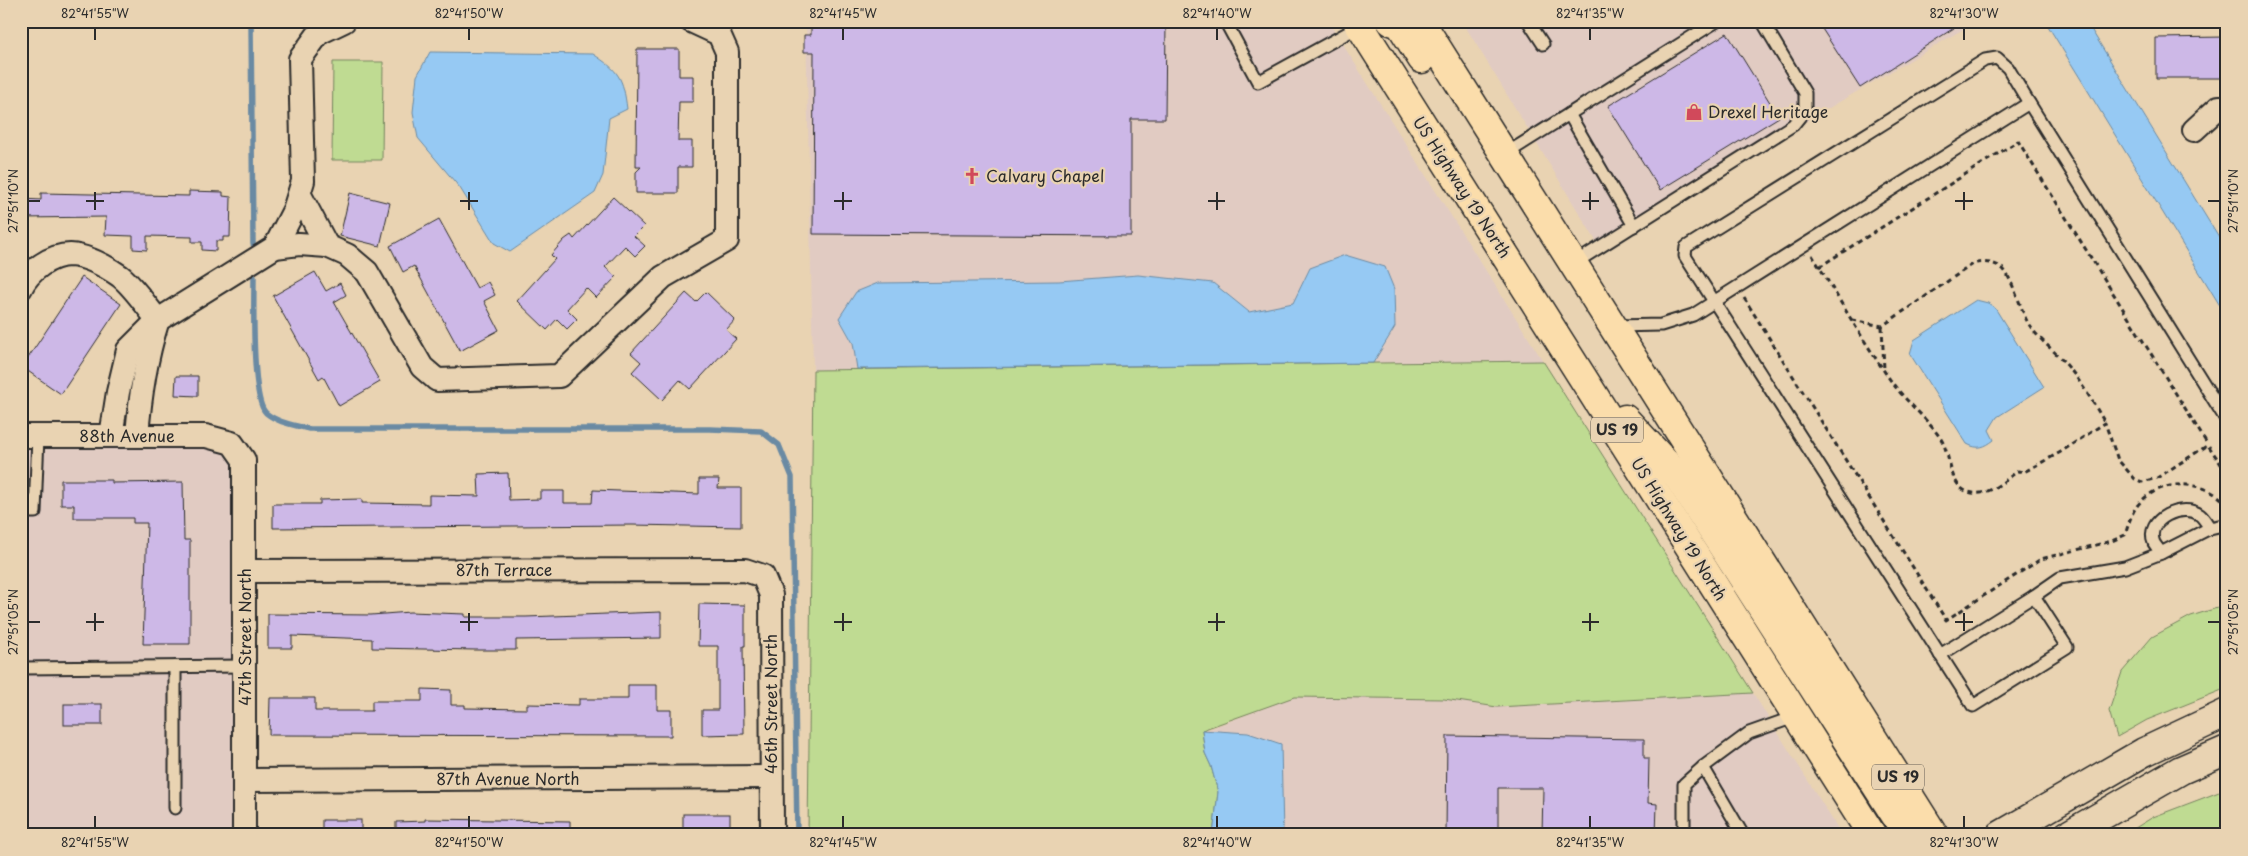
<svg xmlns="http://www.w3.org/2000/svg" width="2248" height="856" font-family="'Playpen Sans',sans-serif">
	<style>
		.built { fill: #e1cbc2 }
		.green { fill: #bfdb92; stroke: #75835e }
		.water { fill: #96c9f3; stroke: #6b8aa3 }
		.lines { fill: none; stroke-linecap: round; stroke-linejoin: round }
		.stream { stroke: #6b8aa3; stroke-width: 5.5 }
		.building { fill: #cdb8e7; stroke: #2b2b2b }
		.service-casing { stroke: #2b2b2b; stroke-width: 15 }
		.minor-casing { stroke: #2b2b2b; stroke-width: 26 }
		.tertiary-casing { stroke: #2b2b2b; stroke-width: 31 }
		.trunk-casing { stroke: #2b2b2b; stroke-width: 31 }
		.path { stroke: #2b2b2b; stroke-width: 3; stroke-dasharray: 5 4; stroke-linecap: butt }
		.service { stroke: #e9d3b2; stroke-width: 11 }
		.minor { stroke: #e9d3b2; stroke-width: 22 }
		.tertiary { stroke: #e9d3b2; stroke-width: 28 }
		.trunk { stroke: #fbddab; stroke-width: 28 }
		.ticks { fill: none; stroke: #2b2b2b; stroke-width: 2 }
		.labels { text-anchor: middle; stroke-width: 4.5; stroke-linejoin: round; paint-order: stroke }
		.shield { fill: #e9d3b2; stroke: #645d54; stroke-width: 1 }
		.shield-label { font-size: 15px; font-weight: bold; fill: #2b2b2b }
		.poi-label { font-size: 16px; fill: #2b2b2b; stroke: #e9d3b2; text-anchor: start }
		.street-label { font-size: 16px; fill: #2b2b2b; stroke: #e9d3b2 }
		.neatline { fill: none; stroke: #2b2b2b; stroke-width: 2 }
		.ticks-label { font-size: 12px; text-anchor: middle; fill: #2b2b2b }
	</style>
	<rect width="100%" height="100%" fill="#e9d3b2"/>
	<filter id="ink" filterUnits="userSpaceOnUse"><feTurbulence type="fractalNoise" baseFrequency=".02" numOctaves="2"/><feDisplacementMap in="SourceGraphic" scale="10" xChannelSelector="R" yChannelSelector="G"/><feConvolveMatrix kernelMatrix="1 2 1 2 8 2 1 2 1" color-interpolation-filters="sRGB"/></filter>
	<g filter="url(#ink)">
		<!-- built -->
		<g class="built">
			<path d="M806 21H1328L1543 361 1373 363 1395 327 1310 268 1293 303 1249 312 1213 283 1138 275 1059 281 839 318 853 343 857 369 813 370Z"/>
			<path d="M1462 21H1977L1598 244Z"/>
			<path d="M21 446H205L227 452 235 464V835H21Z"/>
			<path d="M1753 693 1842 835H1283L1281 744 1248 733 1206 730 1294 697 1444 699 1497 707Z"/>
		</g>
		<!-- green -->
		<g class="green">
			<path d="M333 62H383L382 160H332Z"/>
			<path d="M1543 361 1753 693 1497 707 1444 699 1294 697 1202 730 1205 753 1211 766 1218 792 1213 835H808L813 370Z"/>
			<path d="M2227 605V688L2147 720 2117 737 2109 711 2122 672 2152 637 2191 616Z"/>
			<path d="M2227 789V835H2124L2153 817Z"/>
		</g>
		<!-- water -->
		<g class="water">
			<path d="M2045 21H2086L2227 251V317Z"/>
			<path d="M430 52 593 54C619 71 623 77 627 109L609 118 603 175 595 193 510 252 494 243 460 188 418 138 413 112 417 76Z"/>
			<path d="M1345 255 1385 267 1394 289 1395 327 1373 363 857 369 853 343 839 318 856 292 878 283 1059 281 1138 275 1213 283 1249 312 1293 303 1310 268Z"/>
			<path d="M1976 300 1988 303 1995 308 2044 387 1997 417 1989 430 1994 440C1985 447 1978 450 1967 444L1910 354 1914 340Z"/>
			<path d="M1202 730 1248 733 1281 744 1283 835H1213L1218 792 1211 766 1205 753Z"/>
		</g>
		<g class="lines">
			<!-- stream -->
			<g class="stream">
				<path d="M251 21 253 244"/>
				<path d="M254 277C254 300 251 400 266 413 278 423 295 425 309 429H710L761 431 779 445 792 477 797 835"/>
			</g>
		</g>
		<!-- building -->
		<g class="building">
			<path d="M811 21H1166L1165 119H1131V236L813 234 814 52H804V35H811Z"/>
			<path d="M1817 21H1965L1860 88Z"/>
			<path d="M1727 33 1779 117 1660 190 1608 106Z"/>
			<path d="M2227 37V78H2156V38Z"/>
			<path d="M637 49H679V76H693V102H679L678 141H692V167H678V193H636V172L641 167H636Z"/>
			<path d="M189 191 223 192V196L231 197 230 237H223V241H216V251L202 250V242H192V237L147 236V250L133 249V236L105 235 106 217 21 218V199L41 200V193L189 196Z"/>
			<path d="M350 193 390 203 380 246 340 236Z"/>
			<path d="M613 197 644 226 634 236 645 246 635 256 625 246 605 267 616 277 596 298 586 288 567 309 577 319 567 329 557 319 547 330 517 301 555 259 551 255 564 240 571 235 574 239Z"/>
			<path d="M439 219 477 288 488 282 495 295 484 301 499 330 460 351 414 266 403 272 390 246Z"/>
			<path d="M315 272 326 291 340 283 346 295 334 302 380 382 339 406 323 376 319 379 273 296Z"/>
			<path d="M82 277 121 304 61 394 22 367Z"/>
			<path d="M706 292 735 320 726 330 736 339 690 389 680 380 662 400 632 372 641 362 631 353 686 293 696 302Z"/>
			<path d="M176 376H198V396L175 395Z"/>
			<path d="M508 473 509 500 540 499V491H564V503H592L593 490 699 494V479H719L718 488H741V527L632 525 273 528V504H320V500L362 499V503L429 504V495L479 496 478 474Z"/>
			<path d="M61 480H112V483L183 482 184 540H190V644H143L147 523H133V518H74V505H61Z"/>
			<path d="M699 604 745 605V646H743L744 734 702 735V710H718V646H698Z"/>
			<path d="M410 612 465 614V617H526L661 612V638L516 640V650H476L372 648V639L292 636V648H268V614L371 615Z"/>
			<path d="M628 685H657V710H671V736L269 735 270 698H315V711H372V701H422V689L451 690V705H465V708L527 709V704L579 705V699H628Z"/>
			<rect x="64" y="704" width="38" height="21"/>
			<path d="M1447 736 1644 739V758H1649L1648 803 1657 804 1656 835H1542L1543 788H1498V835H1446Z"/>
			<rect x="683" y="814" width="47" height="21"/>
			<path d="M425 819 570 821V835H396V822L425 821Z"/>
			<rect x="322" y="820" width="39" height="15"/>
		</g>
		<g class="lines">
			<!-- service casing -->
			<g class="service-casing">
				<g id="service">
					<path d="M1225 21 1258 82 1360 26"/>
					<path d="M1528 21 1543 44"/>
					<path d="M2029 103 2008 68 1997 58 1985 60 1686 247 1685 256 1973 706 2067 647 2034 596 2060 578 2125 567 2161 553"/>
					<path d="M1569 114 1634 226"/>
					<path d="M1504 155 1717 21"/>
					<path d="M1573 264 1793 125 1805 110V93L1762 21"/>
					<path d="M1615 326 1661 325 1693 315 2029 103 2227 421"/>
					<path d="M21 512H35L38 436"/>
					<path d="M2210 528C2207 524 2204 518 2200 515 2183 502 2144 519 2154 543 2156 546 2159 550 2161 553L2210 528 2227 524"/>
					<path d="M1940 655 2034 596"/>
					<path d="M175 667V808"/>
					<path d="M21 668 245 666"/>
					<path d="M1703 767 1743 835"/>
					<path d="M1684 835V784L1703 767 1749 733 1797 716"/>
				</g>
			</g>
			<!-- minor casing -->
			<g class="minor-casing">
				<g id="minor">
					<path d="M2194 130 2219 107H2227"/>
					<path d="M300 195 327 246"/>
					<path d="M275 247 294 210 303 181 300 59 319 33 344 21"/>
					<path d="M21 288C29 271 50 255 70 255 87 256 107 267 120 276 134 287 146 306 158 320"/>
					<path d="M21 436H206L232 443 244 460V835"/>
					<path d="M111 436 118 392 128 350 158 320 275 247 299 244 327 246 347 255 367 272 422 367 437 380 559 376 663 277 727 240V52L719 34 691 21"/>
					<path d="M137 436C140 396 145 361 157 323"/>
					<path d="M245 571 745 570 763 576 771 595 772 835"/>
					<path d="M245 780 771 777"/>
				</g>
			</g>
			<!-- tertiary casing -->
			<g class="tertiary-casing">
				<g id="tertiary">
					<path d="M2001 835 2144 752 2227 713"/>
					<path d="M2068 835 2181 770 2227 750"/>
				</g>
			</g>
			<!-- trunk casing -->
			<g class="trunk-casing">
				<g id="trunk">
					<path d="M1357 21 1872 835"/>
					<path d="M1391 21 1400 24 1422 59"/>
					<path d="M1420 21 1934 835"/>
					<path d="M1625 419 1676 474 1908 835"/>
				</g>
			</g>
			<!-- path -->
			<g class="path">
				<path d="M1812 255C1838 297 1863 341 1891 381 1906 402 1927 418 1941 439 1950 453 1949 481 1964 490 1985 501 2002 482 2018 471L2024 472 2059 453 2105 423 2118 460 2135 479 2142 482 2157 478 2208 445 2227 473"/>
				<path d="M1819 267 2018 141 2208 445"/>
				<path d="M1744 298 1946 620 2041 559 2112 541 2125 535C2128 526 2131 514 2137 506 2159 478 2203 478 2227 504"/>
				<path d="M1852 320 1882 326 1973 264C1982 261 1994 262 2002 268 2010 274 2021 308 2026 319 2034 336 2052 348 2064 362 2080 380 2093 402 2105 423"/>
				<path d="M1882 326 1884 370"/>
			</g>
			<!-- service -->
			<use href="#service" class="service"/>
			<!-- minor -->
			<use href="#minor" class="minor"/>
			<!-- tertiary -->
			<use href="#tertiary" class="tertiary"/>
			<!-- trunk -->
			<use href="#trunk" class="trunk"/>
		</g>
	</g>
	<!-- ticks -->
	<path class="ticks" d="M95 28V40M469 28V40M843 28V40M1217 28V40M1590 28V40M1964 28V40M95 192V210M469 192V210M843 192V210M1217 192V210M1590 192V210M1964 192V210M28 201H40M86 201H104M460 201H478M834 201H852M1208 201H1225M1582 201H1599M1955 201H1973M2208 201H2220M95 613V631M469 613V631M843 613V631M1217 613V631M1590 613V631M1964 613V631M28 622H40M86 622H104M460 622H478M834 622H852M1208 622H1225M1582 622H1599M1955 622H1973M2208 622H2220M95 816V828M469 816V828M843 816V828M1217 816V828M1590 816V828M1964 816V828"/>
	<!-- icons -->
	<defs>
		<g id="shop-bare" transform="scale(1.35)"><path d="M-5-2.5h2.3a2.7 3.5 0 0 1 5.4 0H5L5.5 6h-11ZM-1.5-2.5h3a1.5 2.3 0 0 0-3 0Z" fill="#d1495b" stroke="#e9d3b2" stroke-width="2.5" paint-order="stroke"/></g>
		<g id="church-bare" transform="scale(1.35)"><path d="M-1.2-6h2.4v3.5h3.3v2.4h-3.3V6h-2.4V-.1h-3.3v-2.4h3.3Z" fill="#d1495b" stroke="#e9d3b2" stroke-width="2.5" paint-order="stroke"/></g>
	</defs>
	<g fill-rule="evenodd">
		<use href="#shop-bare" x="1694" y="112"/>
		<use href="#church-bare" x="972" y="176"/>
	</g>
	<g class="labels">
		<!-- shield labels -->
		<g class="shield">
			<rect x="1591" y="417.5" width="52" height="25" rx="4"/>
			<rect x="1872" y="764.5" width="52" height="25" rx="4"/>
		</g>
		<g class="shield-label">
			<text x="1617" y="435">US 19</text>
			<text x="1898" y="782">US 19</text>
		</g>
		<!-- poi labels -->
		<g class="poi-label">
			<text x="1708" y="118">Drexel Heritage</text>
			<text x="986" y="182">Calvary Chapel</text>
		</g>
		<!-- street labels -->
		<g class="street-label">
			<text transform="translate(1462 187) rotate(57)" y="6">US Highway 19 North</text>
			<text x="127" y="442">88th Avenue</text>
			<text transform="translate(1679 529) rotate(58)" y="6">US Highway 19 North</text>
			<text x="504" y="576">87th Terrace</text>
			<text transform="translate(245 637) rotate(-90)" y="6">47th Street North</text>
			<text transform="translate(771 704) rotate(-90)" y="6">46th Street North</text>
			<text x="508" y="785">87th Avenue North</text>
		</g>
	</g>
	<!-- margin -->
	<rect width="2248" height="856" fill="none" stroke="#e9d3b2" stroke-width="55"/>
	<rect x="28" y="28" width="2192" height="800" class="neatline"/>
	<g class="ticks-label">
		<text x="95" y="18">82°41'55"W</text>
		<text x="469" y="18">82°41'50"W</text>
		<text x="843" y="18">82°41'45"W</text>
		<text x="1217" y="18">82°41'40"W</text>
		<text x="1590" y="18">82°41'35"W</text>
		<text x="1964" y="18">82°41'30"W</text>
		<text transform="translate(14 201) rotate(-90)" y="4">27°51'10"N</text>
		<text transform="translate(2234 201) rotate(-90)" y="4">27°51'10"N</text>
		<text transform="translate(14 622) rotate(-90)" y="4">27°51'05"N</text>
		<text transform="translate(2234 622) rotate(-90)" y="4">27°51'05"N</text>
		<text x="95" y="847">82°41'55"W</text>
		<text x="469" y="847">82°41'50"W</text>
		<text x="843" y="847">82°41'45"W</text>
		<text x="1217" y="847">82°41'40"W</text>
		<text x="1590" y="847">82°41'35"W</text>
		<text x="1964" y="847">82°41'30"W</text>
	</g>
</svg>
